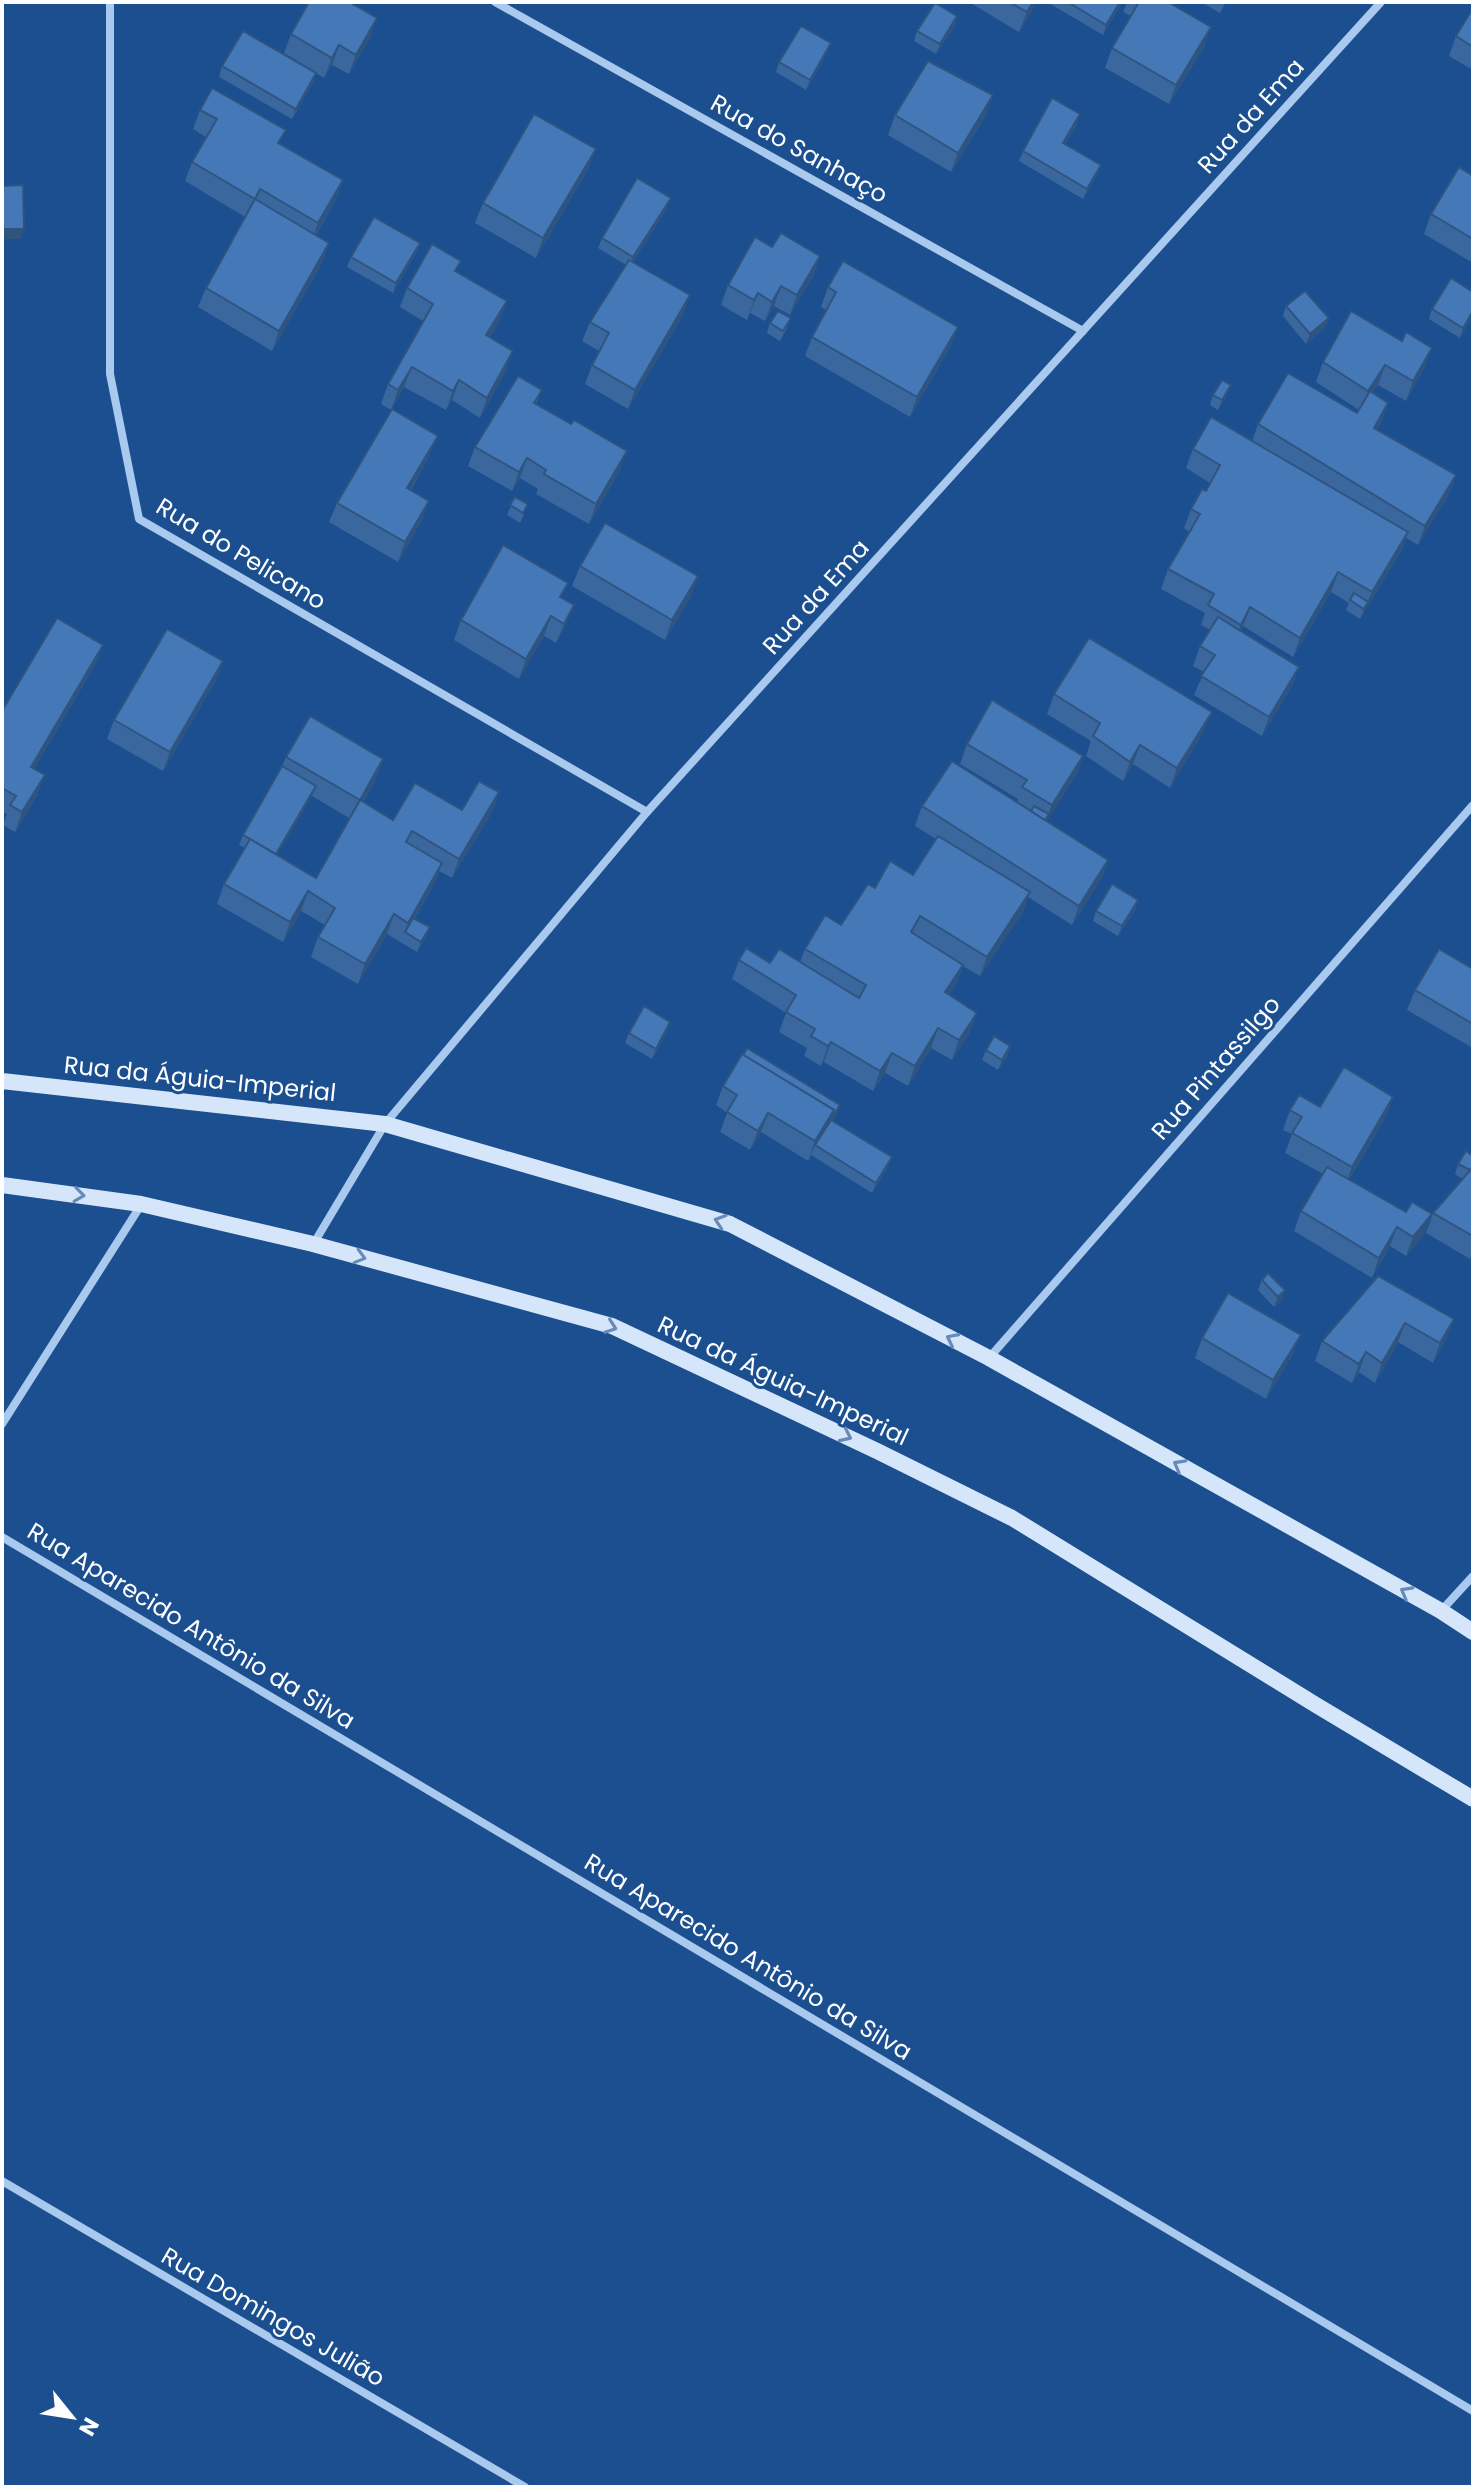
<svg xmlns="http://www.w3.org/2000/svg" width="1475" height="2489" font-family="Poppins,sans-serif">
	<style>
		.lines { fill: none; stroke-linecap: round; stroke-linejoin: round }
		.street { stroke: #a9c9ee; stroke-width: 8 }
		.secondary { stroke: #d6e6fa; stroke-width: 16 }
		.wall { fill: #3a679d; fill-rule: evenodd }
		.shaded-wall { fill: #305480 }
		.building { fill: #4478b7; stroke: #305480; stroke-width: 2 }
		.oneway { stroke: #668bba }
		.labels { text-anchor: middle; stroke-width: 6; stroke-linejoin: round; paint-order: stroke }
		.street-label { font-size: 24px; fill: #fff; stroke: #1b4f8f }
	</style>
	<rect width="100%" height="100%" fill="#1b4f8f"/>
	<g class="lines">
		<!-- street -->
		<g class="street">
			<path d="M110 2V374L139 519 647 812"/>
			<path d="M495 2 1083 331"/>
			<path d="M314 1243 385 1124 647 812 1381 2"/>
			<path d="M989 1358 1473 805"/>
			<path d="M2 1424 141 1205"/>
			<path d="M2 1537 1473 2411"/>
			<path d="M1441 1611 1473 1576"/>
			<path d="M2 2181 525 2487"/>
		</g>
		<!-- secondary -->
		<g class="secondary">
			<path d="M2 1081 385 1124 730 1224 989 1358 1441 1611 1473 1632"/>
			<path d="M2 1185 141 1204 313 1244 612 1326 877 1451 1012 1518 1316 1705 1473 1799"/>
		</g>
	</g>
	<!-- wall -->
	<g class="wall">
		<path d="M969 2H1037L1019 32Z"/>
		<path d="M1047 2H1122L1103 35Z"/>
		<path d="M1127 2H1168L1204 47 1169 104 1105 68 1112 48 1131 16 1123 12Z"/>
		<path d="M1201 2H1226L1220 13Z"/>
		<path d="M1473 8V70L1449 56 1456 36Z"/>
		<path d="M954 27 936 54 914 41 917 31Z"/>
		<path d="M291 34 370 38 349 74 332 65 324 78 316 73 313 83 292 119 219 77 222 66 314 71 284 53Z"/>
		<path d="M831 43 827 53 806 90 776 72 779 62Z"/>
		<path d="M200 110 281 144 343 180 336 199 316 235 329 243 322 263 272 351 198 307 206 288 245 217 185 181 192 162 206 137 193 129Z"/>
		<path d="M895 115H986L951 172 888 135Z"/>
		<path d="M1077 125 1064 145 1101 165 1097 175 1083 199 1019 161 1023 151Z"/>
		<path d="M596 149 588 169 536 258 475 223 483 203Z"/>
		<path d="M1473 176V263L1424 234 1431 214Z"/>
		<path d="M667 208 633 262 683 315 628 409 585 384 592 365 599 351 582 341 590 322 626 265 598 248 602 238Z"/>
		<path d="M420 243 416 253 393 293 347 267 351 257Z"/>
		<path d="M772 247 820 256 813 276 790 315 774 306 765 321 750 313 747 320 721 305 728 285Z"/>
		<path d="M457 272 500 320 490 337 506 371 480 418 452 400 446 410 404 387 391 410 381 404 388 384 423 321 400 307 407 288Z"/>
		<path d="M828 287 958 327 950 347 910 417 805 356 812 337 826 310 821 307Z"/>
		<path d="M1473 292V314L1460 338 1429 319 1432 309Z"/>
		<path d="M1286 306 1325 328 1306 344 1283 316Z"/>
		<path d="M791 318 787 328 780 341 767 333 770 323Z"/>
		<path d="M1323 362 1425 367 1406 401 1378 385 1372 393 1381 423 1377 430 1456 475 1449 494 1418 545 1406 538 1401 551 1360 619 1346 610 1349 603 1331 592 1293 657 1243 626 1241 631 1299 667 1292 686 1262 736 1194 695 1204 672 1193 666 1200 646 1210 630 1201 625 1205 613 1161 589 1168 569 1189 532 1184 528 1191 509 1206 491 1210 483 1186 468 1193 449 1252 441 1258 424 1357 413 1359 410 1316 382Z"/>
		<path d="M1231 385 1227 395 1218 410 1210 405 1213 395Z"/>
		<path d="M542 390 536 404 620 470 589 524 536 494 538 489 520 478 512 491 468 466 475 447Z"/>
		<path d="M430 455 411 490 429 501 422 520 398 562 329 522 337 503Z"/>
		<path d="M515 497 524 515 520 523 507 515Z"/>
		<path d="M580 566 691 596 665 640 572 586Z"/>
		<path d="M562 598 574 605 566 624 556 643 544 636 519 679 454 640 461 620Z"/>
		<path d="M103 645 95 665 34 769 38 794 15 832 3 825 7 814 2 812V711Z"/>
		<path d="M223 661 216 680 163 771 107 739 114 720Z"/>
		<path d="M1054 694 1204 731 1170 788 1133 764 1123 781 1086 756 1091 741 1047 714Z"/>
		<path d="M967 744 1083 756 1076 775 1047 821 1108 860 1101 879 1072 925 1028 897 1023 912 980 976 963 966 956 984 949 995 970 1032 952 1060 931 1048 908 1086 885 1073 873 1091 824 1062 821 1066 804 1056 807 1048 779 1032 786 1013 732 979 739 960 770 963 800 962 805 949 841 925 875 888 913 875 936 839 915 826 922 806 1017 802 1018 799 960 764Z"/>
		<path d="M286 757 383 759 376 779 363 802 393 820 462 810 499 792 492 812 452 878 439 871 435 882 415 918 426 937 417 952 387 934 358 984 311 957 318 937 325 925 301 911 283 942 217 904 224 884 245 848 239 845 243 835 282 766ZM312 796 349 818 316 878 277 855Z"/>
		<path d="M1138 900 1135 910 1118 936 1093 921 1096 911Z"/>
		<path d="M1473 969V1048L1407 1010 1415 990Z"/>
		<path d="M670 1022 667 1032 652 1059 625 1043 629 1033Z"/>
		<path d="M1010 1046 1007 1057 998 1070 982 1060 986 1050Z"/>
		<path d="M723 1086 840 1105 833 1121 888 1167 872 1193 811 1155 808 1161 761 1132 750 1150 720 1132 727 1113 716 1105Z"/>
		<path d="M1393 1097 1386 1116 1349 1180 1425 1233 1406 1256 1390 1246 1372 1278 1294 1231 1301 1211 1323 1174 1285 1153 1292 1134 1283 1130 1290 1110 1320 1107Z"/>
		<path d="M1473 1156V1254L1470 1259 1426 1233 1433 1213 1463 1179 1455 1174 1458 1164Z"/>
		<path d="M1378 1276 1447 1338 1433 1363 1398 1342 1375 1383 1359 1372 1352 1383 1315 1361 1322 1341Z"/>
		<path d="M1262 1280 1282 1300 1274 1307 1258 1290Z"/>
		<path d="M1202 1338 1293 1354 1266 1399 1195 1358Z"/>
	</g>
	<!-- shaded-wall -->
	<g class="shaded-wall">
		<path d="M1033 2H1037L1019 32 1027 12Z"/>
		<path d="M1120 2H1122L1103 35 1106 25Z"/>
		<path d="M957 16 954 27 936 54 940 44Z"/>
		<path d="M377 18 370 38 349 74 356 55Z"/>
		<path d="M1211 27 1204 47 1169 104 1176 85Z"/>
		<path d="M831 43 827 53 806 90 810 80Z"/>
		<path d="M339 45 332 65 324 78 332 58Z"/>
		<path d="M316 73 313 83 292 119 296 109Z"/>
		<path d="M993 95 986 115 951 172 958 153Z"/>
		<path d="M1080 114 1077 125 1059 154 1063 143Z"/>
		<path d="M596 149 588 169 536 258 543 238Z"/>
		<path d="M1101 165 1097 175 1083 199 1087 189Z"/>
		<path d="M343 180 336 199 311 242 318 223Z"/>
		<path d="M671 198 667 208 630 267 633 257Z"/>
		<path d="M2 229H24L21 239H2Z"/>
		<path d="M329 243 322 263 272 351 279 331Z"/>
		<path d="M420 243 416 253 393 293 396 283Z"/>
		<path d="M820 256 813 276 790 315 797 295Z"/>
		<path d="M781 286 774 306 765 321 772 302Z"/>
		<path d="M758 293 750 313 747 320 754 300Z"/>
		<path d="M690 295 683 315 628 409 635 390Z"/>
		<path d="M507 301 500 320 479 355 486 335Z"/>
		<path d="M1473 311V314L1460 338 1463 328Z"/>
		<path d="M1329 318 1325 328 1306 344 1310 334Z"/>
		<path d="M958 327 950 347 910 417 917 397Z"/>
		<path d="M1432 348 1425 367 1406 401 1413 381Z"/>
		<path d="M513 351 506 371 480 418 487 398Z"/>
		<path d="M1385 365 1378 385 1361 411 1368 391Z"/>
		<path d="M412 367 404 387 391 410 398 390Z"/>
		<path d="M459 380 452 400 446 410 453 391Z"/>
		<path d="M1231 385 1227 395 1218 410 1222 400Z"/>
		<path d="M1388 403 1381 423 1367 447 1374 428Z"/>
		<path d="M438 436 430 455 400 508 407 488Z"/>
		<path d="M627 451 620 470 589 524 596 504Z"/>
		<path d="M527 458 520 478 512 491 519 472Z"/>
		<path d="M1456 475 1449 494 1418 545 1425 526Z"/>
		<path d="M429 501 422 520 398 562 405 542Z"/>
		<path d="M1408 532 1401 551 1360 619 1372 592Z"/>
		<path d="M1338 572 1331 592 1293 657 1300 638Z"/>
		<path d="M698 576 691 596 665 640 672 620Z"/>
		<path d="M574 605 566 624 556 643 564 624Z"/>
		<path d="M1250 607 1243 626 1234 645 1241 625Z"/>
		<path d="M551 616 544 636 519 679 526 659Z"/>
		<path d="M103 645 95 665 24 786 31 767Z"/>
		<path d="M223 661 216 680 163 771 170 752Z"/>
		<path d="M1299 667 1292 686 1262 736 1269 717Z"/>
		<path d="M1212 712 1204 731 1170 788 1177 768Z"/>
		<path d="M1140 745 1133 764 1123 781 1130 762Z"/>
		<path d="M1083 756 1076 775 1040 833 1052 805Z"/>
		<path d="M383 759 376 779 352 820 360 800Z"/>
		<path d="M45 775 38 794 15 832 22 812Z"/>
		<path d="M316 786 312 796 272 865 275 855Z"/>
		<path d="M499 792 492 812 452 878 459 859Z"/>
		<path d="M1108 860 1101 879 1072 925 1079 906Z"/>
		<path d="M442 863 435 882 406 933 405 932 408 923Z"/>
		<path d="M308 891 301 911 283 942 290 922Z"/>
		<path d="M1030 892 1023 912 980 976 987 957Z"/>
		<path d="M1138 900 1135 910 1118 936 1122 926Z"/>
		<path d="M394 914 387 934 358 984 365 964Z"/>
		<path d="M430 927 426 937 417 952 421 942Z"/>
		<path d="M963 965 956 984 938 1012 945 992Z"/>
		<path d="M977 1013 970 1032 952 1060 959 1040Z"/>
		<path d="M670 1022 667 1032 652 1059 656 1049Z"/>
		<path d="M938 1028 931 1048 908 1086 915 1066Z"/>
		<path d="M831 1042 824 1062 821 1066 828 1046Z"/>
		<path d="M1010 1046 1007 1057 998 1070 1002 1060Z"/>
		<path d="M892 1053 885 1073 873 1091 880 1071Z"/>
		<path d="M1393 1097 1386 1116 1345 1186 1352 1167Z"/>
		<path d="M840 1105 836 1115 817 1146 815 1145 808 1161 815 1141 834 1110Z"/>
		<path d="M768 1113 761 1132 750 1150 758 1131Z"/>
		<path d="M892 1157 888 1167 872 1193 876 1183Z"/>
		<path d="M1432 1214 1425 1233 1406 1256 1413 1237Z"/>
		<path d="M1397 1227 1390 1246 1372 1278 1379 1258Z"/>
		<path d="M1285 1290 1282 1300 1274 1307 1278 1297Z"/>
		<path d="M1454 1319 1447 1338 1433 1363 1440 1343Z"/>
		<path d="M1405 1323 1398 1342 1375 1383 1382 1363Z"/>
		<path d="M1301 1335 1293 1354 1266 1399 1273 1380Z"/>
		<path d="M1366 1352 1359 1372 1352 1383 1359 1364Z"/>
	</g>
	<!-- building -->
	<g class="building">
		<path d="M309 2H349L377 18 356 55 339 45 332 58 291 34Z"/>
		<path d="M1009 2H1033L1027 12Z"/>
		<path d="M1068 2H1120L1106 25Z"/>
		<path d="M1139 2H1168L1211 27 1176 85 1112 48Z"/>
		<path d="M935 3 957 16 940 44 917 31Z"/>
		<path d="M1473 8V47L1456 36Z"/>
		<path d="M801 26 831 43 810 80 779 62Z"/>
		<path d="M243 31 316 73 296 109 222 66Z"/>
		<path d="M928 61 993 95 958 153 895 115Z"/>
		<path d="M212 88 286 130 278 143 343 180 318 223 260 189 255 199 329 243 279 331 206 288 255 199 192 162 217 119 200 110Z"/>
		<path d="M1052 98 1080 114 1063 143 1101 165 1087 189 1023 151Z"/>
		<path d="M534 114 596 149 543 238 483 203Z"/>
		<path d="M1459 167 1473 176V239L1431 214Z"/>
		<path d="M637 178 671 198 633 257 602 238Z"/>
		<path d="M23 185 24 229H2V186Z"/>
		<path d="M374 217 420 243 396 283 351 257Z"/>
		<path d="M781 233 820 256 797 295 781 286 772 302 758 293 754 300 728 285 755 237 772 247Z"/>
		<path d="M432 244 461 261 455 271 507 301 486 335 513 351 487 398 459 380 453 391 412 367 398 390 388 384 433 304 407 288Z"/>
		<path d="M629 260 690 295 635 390 592 365 609 333 590 322Z"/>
		<path d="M843 261 958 327 917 397 812 337 836 292 828 287Z"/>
		<path d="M1451 278 1473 292V311L1463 328 1432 309Z"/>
		<path d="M1305 291 1329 318 1310 334 1286 306Z"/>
		<path d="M778 311 791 318 783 331 770 323Z"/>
		<path d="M1351 311 1402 341 1406 332 1432 348 1413 381 1385 365 1368 391 1323 362Z"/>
		<path d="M1288 373 1357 413 1370 391 1388 403 1374 428 1456 475 1425 526 1258 424Z"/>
		<path d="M518 376 542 390 534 403 571 424 574 420 627 451 596 504 544 474 546 470 527 458 519 472 475 447Z"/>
		<path d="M1222 380 1231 385 1222 400 1213 395Z"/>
		<path d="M392 409 438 436 407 488 429 501 405 542 337 503Z"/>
		<path d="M1211 417 1408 532 1372 592 1338 572 1300 638 1250 607 1241 625 1208 605 1214 594 1168 569 1200 514 1191 509 1202 489 1206 491 1220 465 1193 449Z"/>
		<path d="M515 497 528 504 523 513 510 505Z"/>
		<path d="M605 523 698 576 672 620 580 566Z"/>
		<path d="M503 545 568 583 560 597 574 605 564 624 551 616 526 659 461 620Z"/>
		<path d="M1354 593 1368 602 1364 609 1350 600Z"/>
		<path d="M1218 617 1299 667 1269 717 1201 676 1215 655 1200 646Z"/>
		<path d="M57 618 103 645 31 767 45 775 22 812 10 805 16 796 2 788V711Z"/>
		<path d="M167 629 223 661 170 752 114 720Z"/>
		<path d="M1089 638 1212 712 1177 768 1140 745 1130 762 1093 736 1100 723 1054 694Z"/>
		<path d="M992 700 1083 756 1052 805 1022 787 1027 780 967 744Z"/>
		<path d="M310 716 383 759 360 800 286 757Z"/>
		<path d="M952 761 1108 860 1079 906 922 806Z"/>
		<path d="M282 766 316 786 276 854 243 835Z"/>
		<path d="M479 781 499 792 459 859 412 831 406 842 442 863 408 923 394 914 365 964 318 937 335 908 308 891 290 922 224 884 250 839 316 878 360 800 393 820 415 783 462 810Z"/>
		<path d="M1034 806 1049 814 1045 820 1031 811Z"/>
		<path d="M938 836 1030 892 987 957 920 916 911 932 963 965 945 992 977 1013 959 1040 938 1028 915 1066 892 1053 880 1071 831 1042 828 1046 811 1036 815 1029 786 1012 796 995 739 960 746 948 770 963 779 949 859 998 866 985 805 949 825 915 841 925 868 884 875 888 890 861 913 875Z"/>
		<path d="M1112 884 1138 900 1122 926 1096 911Z"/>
		<path d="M413 918 430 927 421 942 405 932Z"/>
		<path d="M1439 949 1473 969V1024L1415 990Z"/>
		<path d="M644 1006 670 1022 656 1049 629 1033Z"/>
		<path d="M994 1036 1010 1046 1002 1060 986 1050Z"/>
		<path d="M747 1048 840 1105 831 1120 834 1110 743 1055Z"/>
		<path d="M742 1054 834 1110 815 1141 768 1113 758 1131 727 1112 737 1095 723 1086Z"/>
		<path d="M1344 1067 1393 1097 1352 1167 1292 1133 1302 1117 1290 1110 1299 1095 1320 1107Z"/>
		<path d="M831 1120 892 1157 876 1183 815 1145Z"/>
		<path d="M1466 1151 1473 1156V1167L1470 1170 1458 1164Z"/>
		<path d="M1327 1167 1406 1212 1412 1202 1432 1214 1413 1237 1397 1227 1379 1258 1301 1211Z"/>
		<path d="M1473 1167V1236L1433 1213Z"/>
		<path d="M1268 1273 1285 1290 1278 1297 1262 1280Z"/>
		<path d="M1378 1276 1454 1319 1440 1343 1405 1323 1382 1363 1366 1352 1359 1364 1322 1341Z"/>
		<path d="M1228 1293 1301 1335 1273 1380 1202 1338Z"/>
	</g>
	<!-- one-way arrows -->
	<defs><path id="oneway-chevron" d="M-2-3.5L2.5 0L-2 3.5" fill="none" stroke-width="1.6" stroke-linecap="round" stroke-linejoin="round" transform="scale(2)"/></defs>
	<g class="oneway">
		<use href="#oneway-chevron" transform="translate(79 1195) rotate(8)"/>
		<use href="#oneway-chevron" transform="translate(720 1221) rotate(-162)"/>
		<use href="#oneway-chevron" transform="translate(360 1257) rotate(16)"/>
		<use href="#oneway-chevron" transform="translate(611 1327) rotate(20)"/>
		<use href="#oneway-chevron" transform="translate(952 1339) rotate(-153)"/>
		<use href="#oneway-chevron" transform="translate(846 1436) rotate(25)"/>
		<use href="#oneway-chevron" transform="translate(1179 1465) rotate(-151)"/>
		<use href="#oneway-chevron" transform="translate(1406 1592) rotate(-151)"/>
	</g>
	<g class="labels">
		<!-- street labels -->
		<g class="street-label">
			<text transform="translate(1251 116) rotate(-48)" y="8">Rua da Ema</text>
			<text transform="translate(799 149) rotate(29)" y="8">Rua do Sanhaço</text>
			<text transform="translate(241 554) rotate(31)" y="8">Rua do Pelicano</text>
			<text transform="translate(816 597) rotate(-48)" y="8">Rua da Ema</text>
			<text transform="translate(1216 1068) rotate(-49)" y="8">Rua Pintassilgo</text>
			<text transform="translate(200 1079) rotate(6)" y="8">Rua da Águia-Imperial</text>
			<text transform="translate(783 1381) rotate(25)" y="8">Rua da Águia-Imperial</text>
			<text transform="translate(191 1626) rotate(31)" y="8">Rua Aparecido Antônio da Silva</text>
			<text transform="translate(748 1957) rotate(31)" y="8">Rua Aparecido Antônio da Silva</text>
			<text transform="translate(273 2317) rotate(30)" y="8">Rua Domingos Julião</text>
		</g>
	</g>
	<!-- border -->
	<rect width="1475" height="2489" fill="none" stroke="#ffffff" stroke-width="8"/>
	<!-- north arrow -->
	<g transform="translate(72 2417) rotate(120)" stroke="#1b4f8f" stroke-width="6" paint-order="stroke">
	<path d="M0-6L14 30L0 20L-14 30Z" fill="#ffffff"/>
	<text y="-12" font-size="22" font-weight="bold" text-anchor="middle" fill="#ffffff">N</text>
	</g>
</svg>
